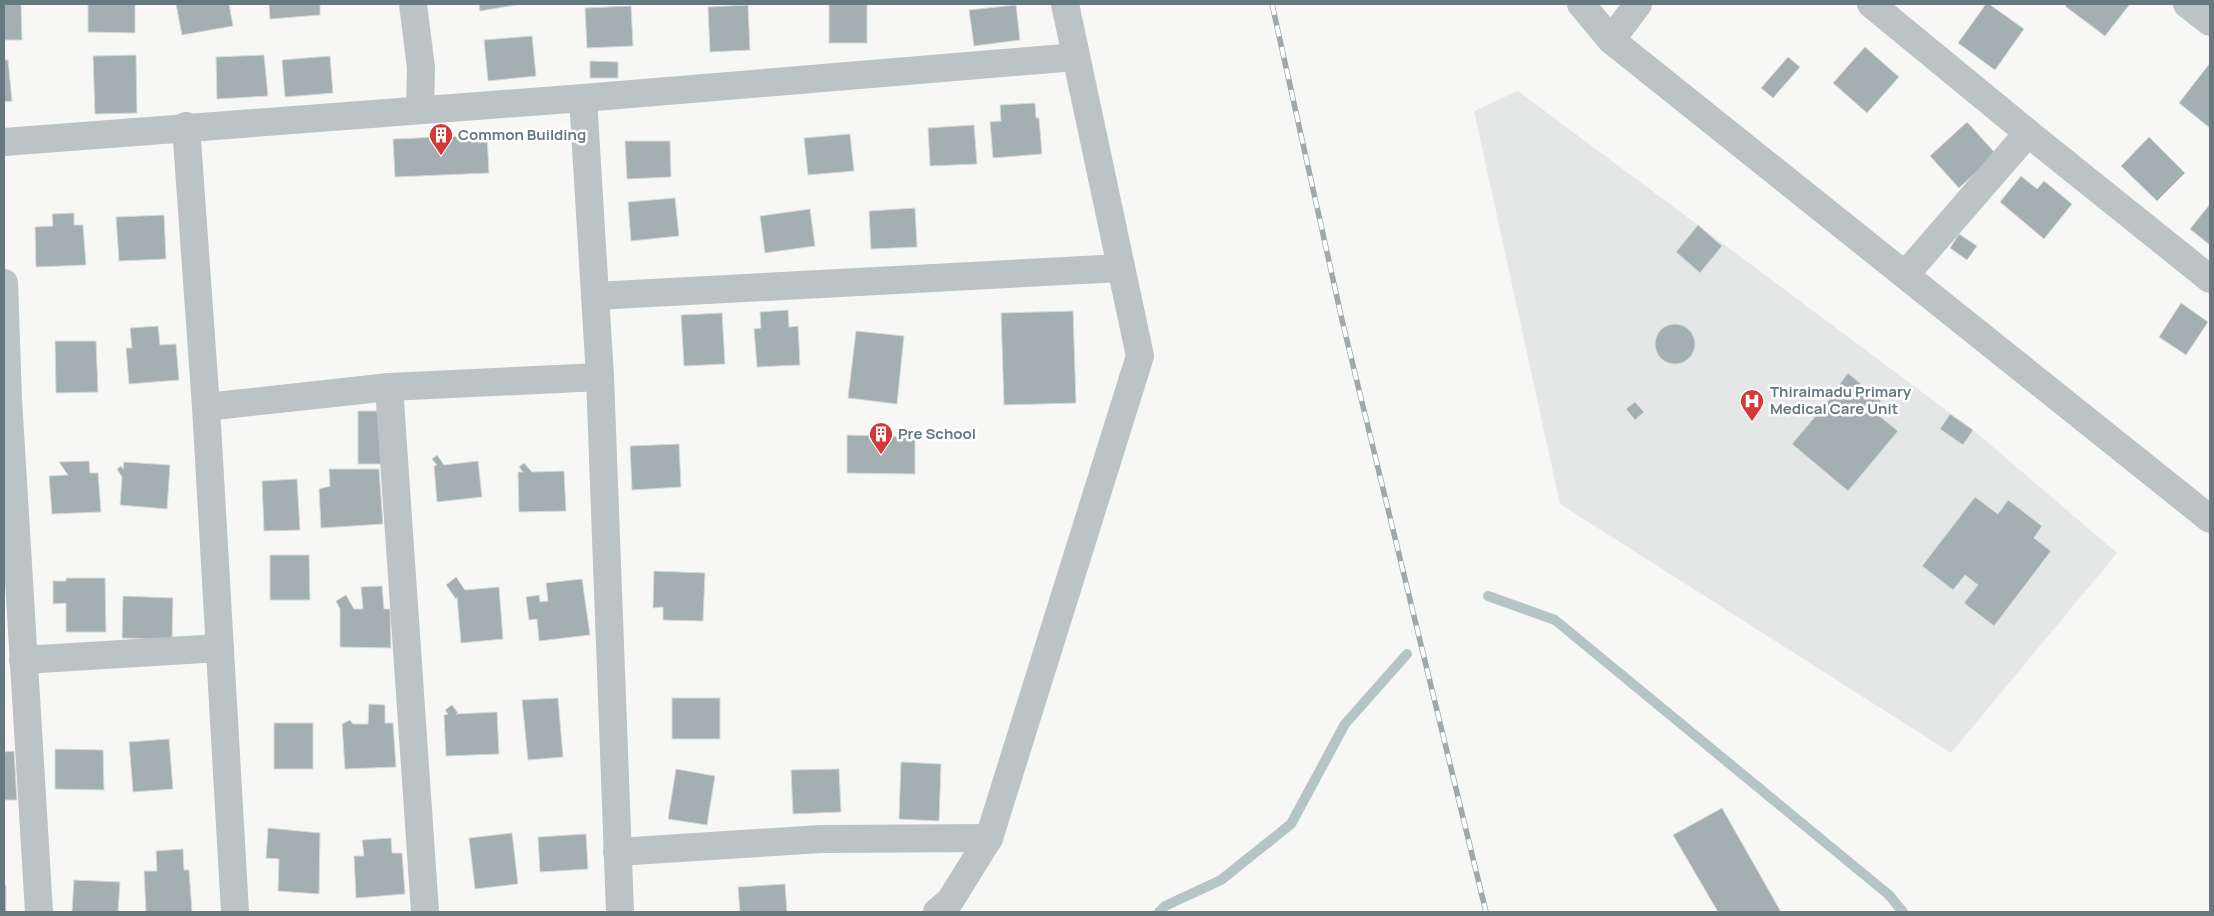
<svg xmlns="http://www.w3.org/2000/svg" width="2214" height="916" font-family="Manrope,sans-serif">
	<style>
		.built { fill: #e5e7e6 }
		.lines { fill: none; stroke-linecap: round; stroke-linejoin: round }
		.stream { stroke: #b5c4c5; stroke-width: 10 }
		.building { fill: #a4afb2; stroke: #d9d9d7 }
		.minor { stroke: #bcc3c4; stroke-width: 28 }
		.rail-casing { stroke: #9fa8ab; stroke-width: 5.5 }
		.rail { stroke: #fff; stroke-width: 4; stroke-dasharray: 11; stroke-linecap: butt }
		.labels { text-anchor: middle; stroke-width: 5; stroke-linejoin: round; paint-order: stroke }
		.poi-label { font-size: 15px; font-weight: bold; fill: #65797e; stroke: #fff; text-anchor: start }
	</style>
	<rect width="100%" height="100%" fill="#f7f7f5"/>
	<!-- built -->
	<path class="built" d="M1518 91 1973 430 2117 553 1951 753 1560 504 1474 111Z"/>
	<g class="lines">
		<!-- stream -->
		<g class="stream">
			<path d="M1488 596 1555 620 1889 895 1903 912"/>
			<path d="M1159 912 1165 906 1221 880 1291 824 1345 724 1407 654"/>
		</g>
	</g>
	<!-- building -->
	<g class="building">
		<path d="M4 4H21L22 40H4Z"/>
		<path d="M88 4H135V33L88 32Z"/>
		<path d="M176 4H229L233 26 182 35Z"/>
		<path d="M269 4H320V15L270 19Z"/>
		<path d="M479 4H521L480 11Z"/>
		<rect x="829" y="4" width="38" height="39"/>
		<path d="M1986 4H1989L2024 29 1995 70 1958 43Z"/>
		<path d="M2067 4H2130L2105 36 2065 6Z"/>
		<path d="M748 5 750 50 710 52 708 7Z"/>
		<path d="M1016 5 1020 40 974 46 969 10Z"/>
		<path d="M631 6 633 46 587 48 585 8Z"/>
		<path d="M532 36 536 76 488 81 484 40Z"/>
		<path d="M1865 47 1899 77 1867 113 1833 83Z"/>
		<path d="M136 55 137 113 95 114 93 56Z"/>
		<path d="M264 55 268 96 217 99 216 57Z"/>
		<path d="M330 56 333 93 285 97 282 60Z"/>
		<path d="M1788 57 1800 67 1773 98 1761 88Z"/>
		<path d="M4 60H8L12 101 4 102Z"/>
		<path d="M590 61 618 62V78H590Z"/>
		<path d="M2210 63V128L2179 103Z"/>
		<path d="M1035 103 1036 118H1039L1042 154 993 158 990 122 1001 121 1000 105Z"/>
		<path d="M1967 122 1996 154 1959 188 1930 156Z"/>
		<path d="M974 125 977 164 930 166 928 128Z"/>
		<path d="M850 134 854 171 808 175 804 138Z"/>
		<path d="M487 135 489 173 395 177 393 139Z"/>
		<path d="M2149 137 2185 173 2157 201 2121 166Z"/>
		<path d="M625 141H670L671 177 627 179Z"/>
		<path d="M2021 176 2037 189 2044 181 2072 204 2044 239 2000 202Z"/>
		<path d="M675 198 679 236 631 241 628 202Z"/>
		<path d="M2210 204V245L2190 229Z"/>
		<path d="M915 208 917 247 871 249 869 211Z"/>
		<path d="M810 209 815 246 765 253 760 216Z"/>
		<path d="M74 213V225H83L86 265 36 267 35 227 53 226 52 214Z"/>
		<path d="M164 215 166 259 119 261 116 217Z"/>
		<path d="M1698 225 1722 246 1700 273 1676 252Z"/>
		<path d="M1959 234 1977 246 1967 260 1950 248Z"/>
		<path d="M2181 303 2208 322 2186 355 2159 337Z"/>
		<path d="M788 310 789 327 798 326 800 365 757 367 754 329 761 328 760 312Z"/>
		<path d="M1073 311 1076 403 1004 405 1001 313Z"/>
		<path d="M722 313 725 364 684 366 681 315Z"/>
		<circle cx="1675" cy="344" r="20"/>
		<path d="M158 326 160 345 176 344 179 380 129 384 126 348H132L130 328Z"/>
		<path d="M856 331 904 336 897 404 848 398Z"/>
		<path d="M55 341H96L98 392 56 393Z"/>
		<path d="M1848 373 1881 401 1873 411 1898 431 1848 491 1792 444 1833 395 1832 394Z"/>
		<path d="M1635 402 1644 412 1635 420 1626 409Z"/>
		<path d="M358 411H386L387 464H358Z"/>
		<path d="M1950 414 1973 430 1963 445 1940 429Z"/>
		<path d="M847 435 915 437V474L847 473Z"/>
		<path d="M679 444 681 487 632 490 630 446Z"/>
		<path d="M437 455 444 465 478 461 482 497 437 502 434 466 437 465 432 459Z"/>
		<path d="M89 461 90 473H98L101 512 52 514 49 476 68 475 59 462Z"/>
		<path d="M124 462 170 465 167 509 120 505 122 477 117 469 121 466 123 469Z"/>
		<path d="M524 463 532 472 564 471 566 511 519 512 518 472H523L519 467Z"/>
		<path d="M329 469H379L383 524 321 528 319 489 330 486Z"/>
		<path d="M297 479 300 530 264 531 262 481Z"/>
		<path d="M1975 497 1998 514 2008 500 2042 526 2034 538 2051 551 1994 626 1964 603 1978 585 1965 575 1953 590 1922 566Z"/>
		<path d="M270 555H309L310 600H270Z"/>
		<path d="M654 571 705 573 703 621 663 620V607L653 608Z"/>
		<path d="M456 577 465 590 499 587 503 639 461 643 457 597 456 599 446 585Z"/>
		<path d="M66 578H105L106 632H66V603L53 604V581H66Z"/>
		<path d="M582 579 590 635 539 641 537 619 529 620 526 597 539 595 540 602 548 601 546 583Z"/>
		<path d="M382 586 384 609H390L391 648 340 647V609L336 601 346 595 354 609H363L361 587Z"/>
		<path d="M123 596 173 598 172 640 122 638Z"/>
		<path d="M558 698 563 757 528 760 522 700Z"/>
		<rect x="672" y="698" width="48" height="41"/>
		<path d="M369 704 385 705V723H393L396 767 345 769 342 724 350 720 353 724H368Z"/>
		<path d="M452 705 458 713 456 714 497 712 499 754 446 756 444 715 448 714 445 710Z"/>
		<rect x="274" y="723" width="39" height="46"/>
		<path d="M169 739 173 789 133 792 129 742Z"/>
		<path d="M55 749 103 750 104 790 55 789Z"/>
		<path d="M14 751 17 800H4V752Z"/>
		<path d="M901 762 941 764 939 821 899 819Z"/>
		<path d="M676 769 715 776 707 825 668 819Z"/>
		<path d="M839 769 841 812 793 814 791 770Z"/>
		<path d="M1722 808 1781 912H1718L1673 835Z"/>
		<path d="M268 828 320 833 319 894 278 891 279 859 266 858Z"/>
		<path d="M512 833 518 884 475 889 469 838Z"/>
		<path d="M586 834 588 869 540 872 538 837Z"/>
		<path d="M391 838 392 853H402L405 894 356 898 354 856H364L362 840Z"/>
		<path d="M183 849 184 870H189L192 912H146L144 871H157L156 851Z"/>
		<path d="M74 880 120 882 118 912H72Z"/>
		<path d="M785 884 787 912H740L738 887Z"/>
		<rect x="4" y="885" width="2" height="27"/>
	</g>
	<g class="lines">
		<!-- minor -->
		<g class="minor">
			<path d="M413 4 421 68 420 109"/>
			<path d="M1581 4 1611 40 2210 519"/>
			<path d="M1871 4 2028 133 2210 279"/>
			<path d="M2187 4 2210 22"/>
			<path d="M1611 40 1638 4"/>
			<path d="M583 98 600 377 620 912"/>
			<path d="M186 126 206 407 235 912"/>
			<path d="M4 142 583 98 1076 57"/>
			<path d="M1905 275 2028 133"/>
			<path d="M4 283 8 399 39 912"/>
			<path d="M595 296 1121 268"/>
			<path d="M389 387 425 912"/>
			<path d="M206 407 389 387 600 377"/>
			<path d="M23 660 220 648"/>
			<path d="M617 852 821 839 989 838"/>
			<path d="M937 912 950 901 989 838 1140 356 1065 4"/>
		</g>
		<!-- rail casing -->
		<g class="rail-casing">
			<path id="rail" d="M1272 4 1342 320 1486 912"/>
		</g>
		<!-- rail -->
		<use href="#rail" class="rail"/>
	</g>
	<!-- icons -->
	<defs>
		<g id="building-pin" transform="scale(1.25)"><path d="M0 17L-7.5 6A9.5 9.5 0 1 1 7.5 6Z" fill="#d63737" stroke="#fff"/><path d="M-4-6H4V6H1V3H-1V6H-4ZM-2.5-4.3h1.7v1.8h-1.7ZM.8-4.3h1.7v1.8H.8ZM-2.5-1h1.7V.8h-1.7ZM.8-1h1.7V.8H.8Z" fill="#fff"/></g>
		<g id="hospital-pin" transform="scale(1.25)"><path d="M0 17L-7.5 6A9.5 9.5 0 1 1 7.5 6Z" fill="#d63737" stroke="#fff"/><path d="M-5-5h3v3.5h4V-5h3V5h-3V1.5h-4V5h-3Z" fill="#fff"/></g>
	</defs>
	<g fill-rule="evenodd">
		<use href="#building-pin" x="441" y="135"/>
		<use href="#hospital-pin" x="1752" y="401"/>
		<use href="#building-pin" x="881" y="434"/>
	</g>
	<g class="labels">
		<!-- poi labels -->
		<g class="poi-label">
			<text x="458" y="140">Common Building</text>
			<text x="1770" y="397">Thiraimadu Primary<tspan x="1770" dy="17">Medical Care Unit</tspan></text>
			<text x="898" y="439">Pre School</text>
		</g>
	</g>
	<!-- border -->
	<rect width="2214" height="916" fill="none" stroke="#65797e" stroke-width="10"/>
</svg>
